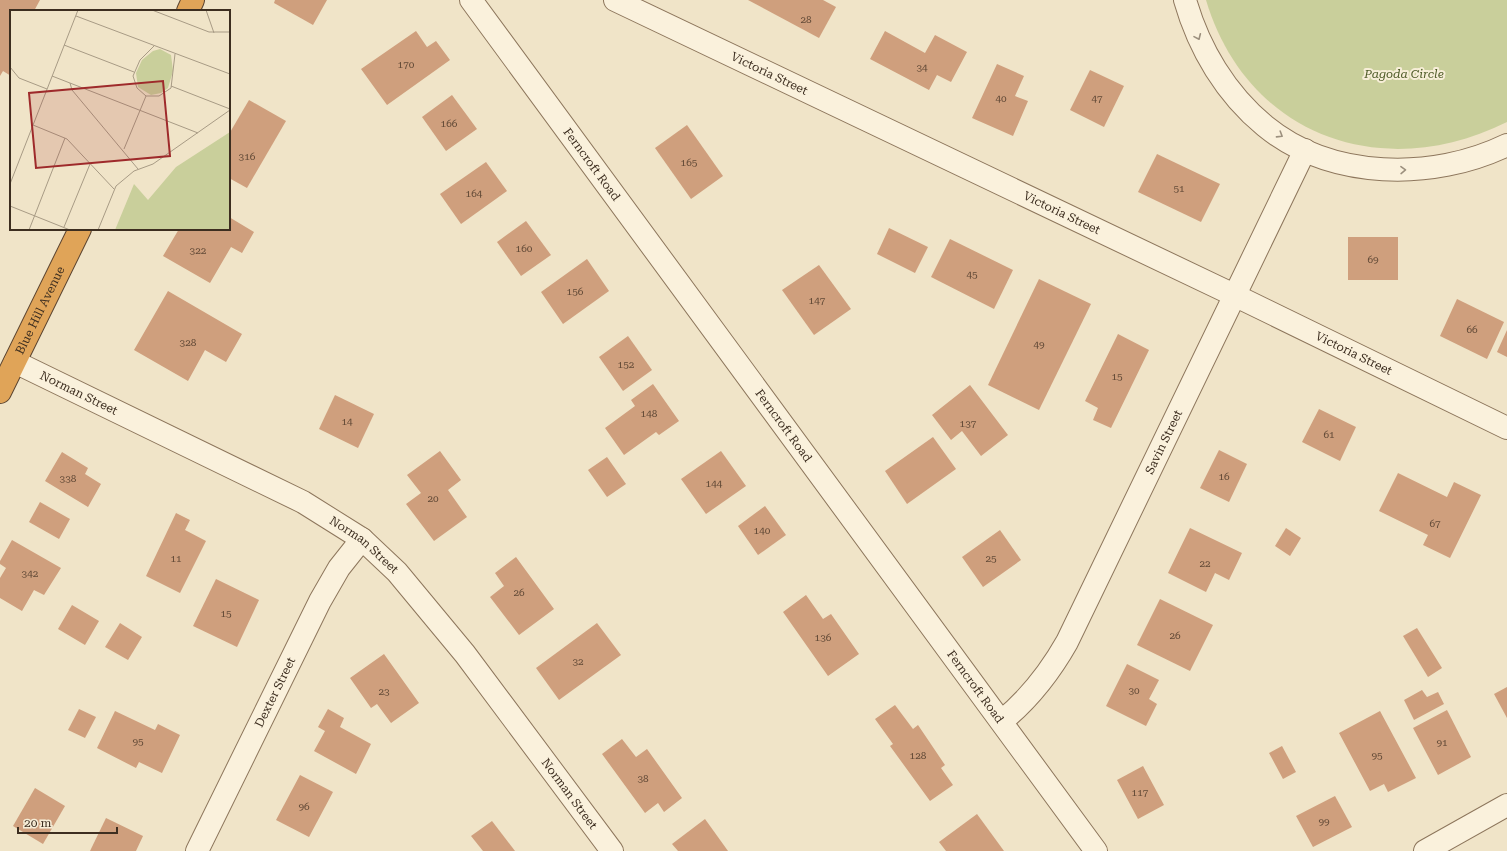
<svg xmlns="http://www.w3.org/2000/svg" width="1507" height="851" font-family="'Roboto Serif',serif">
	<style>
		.green { fill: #c9cf9b }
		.building { fill: #cf9f7d }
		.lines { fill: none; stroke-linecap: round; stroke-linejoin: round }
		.street-casing { stroke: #8d765c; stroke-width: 24 }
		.highway-casing { stroke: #5b4430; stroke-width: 24 }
		.street { stroke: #faf1dc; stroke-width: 22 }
		.highway { stroke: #e0a458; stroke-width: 22 }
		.oneway { stroke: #9c907e }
		.labels { text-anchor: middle; stroke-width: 4; stroke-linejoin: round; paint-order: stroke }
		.number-label { font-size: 10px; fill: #624a37 }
		.street-label { font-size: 12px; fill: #3d2e20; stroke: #f7eed8 }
		.park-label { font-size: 12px; font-style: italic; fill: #4d5a26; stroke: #f7eed8 }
		.inset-road { fill: none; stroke: #a89b85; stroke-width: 1 }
		.view { fill: #9e2a2b; fill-opacity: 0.15; stroke: #9e2a2b; stroke-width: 2 }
		.inset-edge { fill: none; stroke: #3d2e20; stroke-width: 2 }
	</style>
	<rect width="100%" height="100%" fill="#f0e4c8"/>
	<!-- green -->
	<path class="green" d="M1206 0H1507V122C1383 184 1247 137 1206 0Z"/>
	<!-- building -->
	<g class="building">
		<path d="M0 0H40L34 11H11V76L3 71 0 76Z"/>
		<path d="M275 0H327L313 25 274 3Z"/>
		<path d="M748 0H823L836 7 819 38Z"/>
		<path d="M416 31 427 47 436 41 450 60 387 105 361 69Z"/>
		<path d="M885 31 925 53 935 35 967 52 951 82 937 75 929 90 870 59Z"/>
		<path d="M997 64 1024 76 1015 96 1028 101 1013 136 972 118Z"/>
		<path d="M1090 70 1124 86 1104 127 1070 110Z"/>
		<path d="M452 95 477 129 446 151 422 117Z"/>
		<path d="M249 100 286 121 247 188 229 178V134Z"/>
		<path d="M687 125 723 176 691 199 655 148Z"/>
		<path d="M1157 154 1220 184 1201 222 1138 192Z"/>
		<path d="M486 162 507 191 461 224 440 194Z"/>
		<path d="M229 217 254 232 242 253 231 247 210 283 163 256 179 229H229Z"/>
		<path d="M526 221 551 255 521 276 497 242Z"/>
		<path d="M889 228 928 247 915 273 877 254Z"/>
		<rect x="1348" y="237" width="50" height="43"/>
		<path d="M950 239 1013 270 994 309 931 277Z"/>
		<path d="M587 259 609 291 563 324 541 292Z"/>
		<path d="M819 265 851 309 814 335 782 290Z"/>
		<path d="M1039 279 1091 304 1039 410 988 385Z"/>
		<path d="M168 291 242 334 226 362 205 350 188 381 134 350Z"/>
		<path d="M1457 299 1504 322 1487 359 1440 336Z"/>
		<path d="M1507 330V357L1497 352Z"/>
		<path d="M1118 334 1149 350 1111 428 1093 420 1098 408 1085 401Z"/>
		<path d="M628 336 652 370 623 391 599 357Z"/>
		<path d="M653 384 679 421 659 435 656 432 624 455 605 428 635 406 631 400Z"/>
		<path d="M970 385 1008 435 981 456 962 431 951 440 932 415Z"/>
		<path d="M335 395 374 414 358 448 319 429Z"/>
		<path d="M1319 409 1356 427 1340 461 1302 442Z"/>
		<path d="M933 437 956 469 907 504 885 471Z"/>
		<path d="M1219 450 1247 464 1229 502 1200 488Z"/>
		<path d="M440 451 461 480 448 490 467 517 434 541 406 504 421 493 407 475Z"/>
		<path d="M721 451 746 486 706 514 681 479Z"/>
		<path d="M62 452 88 468 85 474 101 484 88 507 45 481Z"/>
		<path d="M607 457 626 484 607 497 588 470Z"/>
		<path d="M1398 473 1447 497 1454 482 1481 495 1450 558 1423 545 1428 535 1379 511Z"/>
		<path d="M40 502 70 519 59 539 29 522Z"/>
		<path d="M765 506 786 535 758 555 738 526Z"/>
		<path d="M176 513 190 520 185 530 206 541 180 593 146 576Z"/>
		<path d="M1190 528 1242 553 1229 580 1215 573 1206 592 1168 573Z"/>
		<path d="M1286 528 1301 538 1290 556 1275 546Z"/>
		<path d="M1000 530 1021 560 983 587 962 557Z"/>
		<path d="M12 540 61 568 44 595 34 590 22 611 0 598V578L6 568 0 564V561Z"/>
		<path d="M516 557 554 609 519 635 490 597 504 586 495 573Z"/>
		<path d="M216 579 259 600 237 647 193 626Z"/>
		<path d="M806 595 823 619 831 614 859 654 828 676 783 612Z"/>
		<path d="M1160 599 1213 625 1190 671 1137 645Z"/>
		<path d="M72 605 99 621 85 645 58 629Z"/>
		<path d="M120 623 142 637 128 660 105 647Z"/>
		<path d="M597 623 621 655 559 700 536 668Z"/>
		<path d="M1417 628 1442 668 1428 677 1403 636Z"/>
		<path d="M384 654 419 703 391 723 377 704 371 708 350 678Z"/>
		<path d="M1127 664 1159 680 1149 699 1157 704 1146 726 1106 706Z"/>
		<path d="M1507 687V718L1494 694Z"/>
		<path d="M1422 690 1427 697 1438 692 1444 704 1414 720 1404 700Z"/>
		<path d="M895 705 913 729 918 725 945 765 941 768 953 785 930 801 890 746 893 744 875 719Z"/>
		<path d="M79 709 96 717 85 738 68 730Z"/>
		<path d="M328 709 344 718 340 727 371 744 356 774 314 751 325 731 318 727Z"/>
		<path d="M1447 710 1471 757 1438 775 1413 728Z"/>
		<path d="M115 711 155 730 158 724 180 735 162 773 139 762 136 768 97 748Z"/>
		<path d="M1380 711 1416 778 1388 792 1384 784 1370 791 1339 733Z"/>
		<path d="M622 739 636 757 647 749 682 798 664 812 658 803 645 813 602 754Z"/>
		<path d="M1282 746 1296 772 1283 779 1269 753Z"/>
		<path d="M1143 766 1164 805 1138 819 1117 780Z"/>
		<path d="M300 775 333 792 309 837 276 820Z"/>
		<path d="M35 788 65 806 43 844 13 826Z"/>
		<path d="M1335 796 1352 827 1313 847 1296 816Z"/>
		<path d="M977 814 1004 851H946L939 842Z"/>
		<path d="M106 818 143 836 136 851H90Z"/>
		<path d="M705 819 728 851H678L672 844Z"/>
		<path d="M492 821 515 851H483L471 836Z"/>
	</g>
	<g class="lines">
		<!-- street casing -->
		<g class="street-casing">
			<g id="street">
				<path id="s1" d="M471 0 1096 851"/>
				<path id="s2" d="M615 0 1234 295 1507 428"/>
				<path d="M1185 0C1199 49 1226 94 1265 126 1331 180 1433 181 1507 145"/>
				<path id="s3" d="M15 362 303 502 362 539 397 572 465 654 612 851"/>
				<path id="s4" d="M1002 721C1029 699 1050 672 1067 642L1305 150"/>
				<path id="s5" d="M197 851 320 601 339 568 362 539"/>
				<path d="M1425 851 1507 805"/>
			</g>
		</g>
		<!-- highway casing -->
		<g class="highway-casing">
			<g id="highway">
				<path d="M188 11 193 0"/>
				<path id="s6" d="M0 392 80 229"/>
			</g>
		</g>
		<!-- street -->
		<use href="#street" class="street"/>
		<!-- highway -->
		<use href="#highway" class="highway"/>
	</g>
	<!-- one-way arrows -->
	<defs><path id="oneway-chevron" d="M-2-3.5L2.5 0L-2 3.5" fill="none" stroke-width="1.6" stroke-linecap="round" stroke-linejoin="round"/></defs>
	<g class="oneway">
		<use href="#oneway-chevron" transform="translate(1198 37) rotate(66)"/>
		<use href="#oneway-chevron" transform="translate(1280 135) rotate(32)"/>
		<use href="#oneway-chevron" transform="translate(1403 170) rotate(-1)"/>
	</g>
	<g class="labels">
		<!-- number labels -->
		<g class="number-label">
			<text x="806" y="23">28</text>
			<text x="406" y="68">170</text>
			<text x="922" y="71">34</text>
			<text x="1001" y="102">40</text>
			<text x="1097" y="102">47</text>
			<text x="449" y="127">166</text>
			<text x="247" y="160">316</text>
			<text x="689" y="166">165</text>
			<text x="1179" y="192">51</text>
			<text x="474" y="197">164</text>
			<text x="524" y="252">160</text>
			<text x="198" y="254">322</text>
			<text x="1373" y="263">69</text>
			<text x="972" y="278">45</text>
			<text x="575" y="295">156</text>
			<text x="817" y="304">147</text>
			<text x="1472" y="333">66</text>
			<text x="188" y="346">328</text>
			<text x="1039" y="348">49</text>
			<text x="626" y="368">152</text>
			<text x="1117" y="380">15</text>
			<text x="649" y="417">148</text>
			<text x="347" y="425">14</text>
			<text x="968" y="427">137</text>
			<text x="1329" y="438">61</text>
			<text x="1224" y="480">16</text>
			<text x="68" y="482">338</text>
			<text x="714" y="487">144</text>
			<text x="433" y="502">20</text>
			<text x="1435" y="527">67</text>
			<text x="762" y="534">140</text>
			<text x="176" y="562">11</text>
			<text x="991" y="562">25</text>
			<text x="1205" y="567">22</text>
			<text x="30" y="577">342</text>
			<text x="519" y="596">26</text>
			<text x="226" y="617">15</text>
			<text x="1175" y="639">26</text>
			<text x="823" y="641">136</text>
			<text x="578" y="665">32</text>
			<text x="1134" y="694">30</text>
			<text x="384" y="695">23</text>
			<text x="138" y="745">95</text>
			<text x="1442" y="746">91</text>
			<text x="918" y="759">128</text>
			<text x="1377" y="759">95</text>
			<text x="643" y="782">38</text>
			<text x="1140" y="796">117</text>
			<text x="304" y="810">96</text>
			<text x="1324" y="825">99</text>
		</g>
		<!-- street labels -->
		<g class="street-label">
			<text dy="4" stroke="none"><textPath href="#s2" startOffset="171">Victoria Street</textPath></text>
			<text dy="4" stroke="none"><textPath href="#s1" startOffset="204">Ferncroft Road</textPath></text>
			<text dy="4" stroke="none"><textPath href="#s2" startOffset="495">Victoria Street</textPath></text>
			<text dy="4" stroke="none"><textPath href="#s6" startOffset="91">Blue Hill Avenue</textPath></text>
			<text dy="4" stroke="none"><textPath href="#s2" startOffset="819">Victoria Street</textPath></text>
			<text dy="4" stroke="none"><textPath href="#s3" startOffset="71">Norman Street</textPath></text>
			<text dy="4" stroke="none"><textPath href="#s1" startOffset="528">Ferncroft Road</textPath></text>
			<text dy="4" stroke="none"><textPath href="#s4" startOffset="325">Savin Street</textPath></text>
			<text dy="4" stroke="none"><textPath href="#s3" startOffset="395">Norman Street</textPath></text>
			<text dy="4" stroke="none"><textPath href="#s1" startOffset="852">Ferncroft Road</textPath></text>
			<text dy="4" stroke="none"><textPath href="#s5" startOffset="177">Dexter Street</textPath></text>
			<text dy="4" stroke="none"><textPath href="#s3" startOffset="719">Norman Street</textPath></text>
		</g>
		<!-- park labels -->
		<g class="park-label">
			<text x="1404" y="78">Pagoda Circle</text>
		</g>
	</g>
	<!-- overview -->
	<g transform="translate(10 10)">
		<rect width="220" height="220" fill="#f0e4c8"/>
		<path d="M150 39 161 45 163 61 158 78 151 83 141 85 128 77 126 63 132 50 143 41ZM220 122V220H105L124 174 138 190 166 157Z" fill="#c9cf9b"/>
		<path class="inset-road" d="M142 0 199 22H220M196 0 204 23M66 6 220 64M54 35 124 62M144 36 130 50 123 66 127 78 136 86H149L161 78 165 44M0 57 9 68 37 79M42 66 188 123M60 73 62 80 128 159M161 76 220 99M23 115 57 129 104 179M114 139 136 86M0 174 68 0M0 196 60 220M54 217 80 154M19 220 55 128M88 220 106 176 124 161 143 154 220 100"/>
		<path class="view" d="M153 71 160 146 26 158 19 83Z"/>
		<rect width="220" height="220" class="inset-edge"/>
	</g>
	<!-- scale -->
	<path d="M18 827v6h99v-6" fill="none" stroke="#3d2e20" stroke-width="2"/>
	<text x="24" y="827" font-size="12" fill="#3d2e20" stroke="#f7eed8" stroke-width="3" paint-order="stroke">20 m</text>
</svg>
